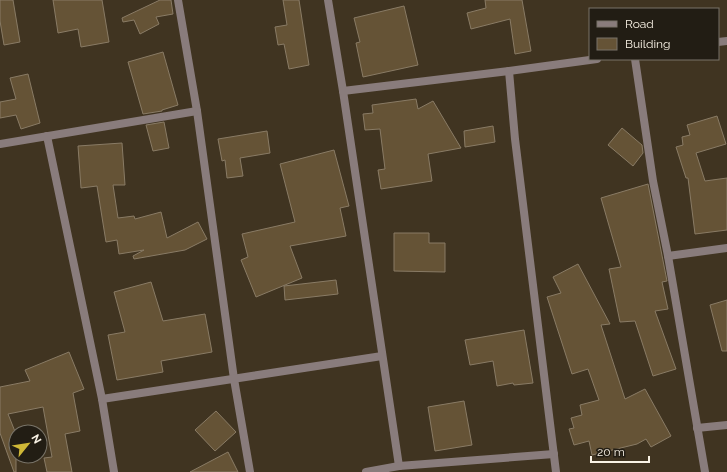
<svg xmlns="http://www.w3.org/2000/svg" width="727" height="472" font-family="Raleway,sans-serif">
	<style>
		.building { fill: #655336; stroke: #897b65 }
		.lines { fill: none; stroke-linecap: round; stroke-linejoin: round }
		.street { stroke: #897c7c; stroke-width: 8 }
	</style>
	<rect width="100%" height="100%" fill="#403421"/>
	<!-- building -->
	<g class="building">
		<path d="M0 0H13L20 42 4 45 0 21Z"/>
		<path d="M53 0H102L109 42 81 47 78 29 58 33Z"/>
		<path d="M160 0H171L173 14 156 17 159 24 140 34 134 20 123 22 122 18Z"/>
		<path d="M283 0H299L309 65 289 69 284 44 278 45 275 27 287 25Z"/>
		<path d="M485 0H522L531 51 515 54 510 19 471 29 467 13 486 8Z"/>
		<path d="M404 6 418 65 363 77 356 43 360 42 354 18Z"/>
		<path d="M163 52 178 105 162 110V111L143 114 128 62Z"/>
		<path d="M28 74 40 123 21 129 16 115 0 118V102L16 99 10 78Z"/>
		<path d="M416 99 418 109 433 101 461 148 428 154 432 181 381 189 378 170 385 169 380 129 365 130 363 114 373 113 372 105Z"/>
		<path d="M717 116 726 144 696 153 705 181 727 178V230L695 234 688 178H686L676 147 683 145 682 137 690 135 687 125Z"/>
		<path d="M164 122 169 148 153 151 146 125Z"/>
		<path d="M493 126 495 142 465 147 464 131Z"/>
		<path d="M622 128 642 145 643 153 633 166 608 145Z"/>
		<path d="M267 131 270 153 240 158 243 176 227 178 225 160 222 161 218 139Z"/>
		<path d="M122 143 125 185H113L118 218 134 216 135 219 161 212 167 238 198 222 207 239 185 250 134 259 133 256 144 250 119 254 117 240 106 242 97 186 81 188 78 146Z"/>
		<path d="M334 150 349 206 340 208 346 236 290 246 302 278 256 297 241 260 248 257 242 234 295 222 280 164Z"/>
		<path d="M648 184 667 281 662 282 668 309 655 311 676 369 653 376 635 321 620 322 609 269 621 267 601 198Z"/>
		<path d="M394 233H429V243H445V272L394 271Z"/>
		<path d="M578 264 610 324 601 325 625 399 645 389 671 436 651 447 646 439 637 444 592 455 589 441 574 445 569 429 574 428 571 418 582 415 580 405 599 400 588 369 572 374 547 297 561 293 553 277Z"/>
		<path d="M336 280 338 294 285 300 284 286Z"/>
		<path d="M151 282 163 321 205 314 212 352 161 361 163 372 117 380 108 335 125 332 114 292Z"/>
		<path d="M727 300V351H722L710 305Z"/>
		<path d="M524 330 533 383 514 385 513 383 497 386 493 361 470 365 465 340Z"/>
		<path d="M69 352 84 389 73 393 80 431 65 434 72 472H47L44 458 52 457 43 407 8 414 16 434V472H14L0 433V387L30 381 25 370Z"/>
		<path d="M464 401 472 445 435 451 428 407Z"/>
		<path d="M216 411 236 432 215 451 195 430Z"/>
		<path d="M228 452 238 472H190Z"/>
	</g>
	<g class="lines">
		<!-- street -->
		<g class="street">
			<path d="M178 0 197 111 234 379 250 472"/>
			<path d="M328 0 343 91 399 466"/>
			<path d="M718 42 727 41"/>
			<path d="M635 59 653 181 668 256 727 248"/>
			<path d="M509 71 515 139 556 472"/>
			<path d="M343 91 509 71 597 59"/>
			<path d="M47 136 102 399 114 472"/>
			<path d="M0 144 197 111"/>
			<path d="M668 256 705 472"/>
			<path d="M102 399 382 356"/>
			<path d="M697 428 727 425"/>
			<path d="M366 472 399 466 554 454"/>
		</g>
	</g>
	<!-- legend -->
	<rect x="589" y="8" width="130" height="52" fill="#221d14" stroke="#787368"/>
	<rect x="597" y="21" width="20" height="6" fill="#897c7c" stroke="#787368"/>
	<text x="625" y="28" font-size="12" fill="#faf3e6">Road</text>
	<rect x="597" y="38" width="20" height="12" fill="#655336" stroke="#787368"/>
	<text x="625" y="48" font-size="12" fill="#faf3e6">Building</text>
	<!-- north arrow -->
	<g transform="translate(28 444) rotate(60)"><circle r="19" fill="#221d14" stroke="#787368"/>
	<path d="M0-3L7 15L0 10L-7 15Z" fill="#d0b837"/>
	<text y="-6" font-size="11" font-weight="bold" text-anchor="middle" fill="#faf3e6">N</text>
	</g>
	<!-- scale -->
	<path d="M591 456v6h58v-6" fill="none" stroke="#faf3e6" stroke-width="2"/>
	<text x="597" y="456" font-size="12" fill="#faf3e6" stroke="#221d14" stroke-width="3" paint-order="stroke">20 m</text>
</svg>
